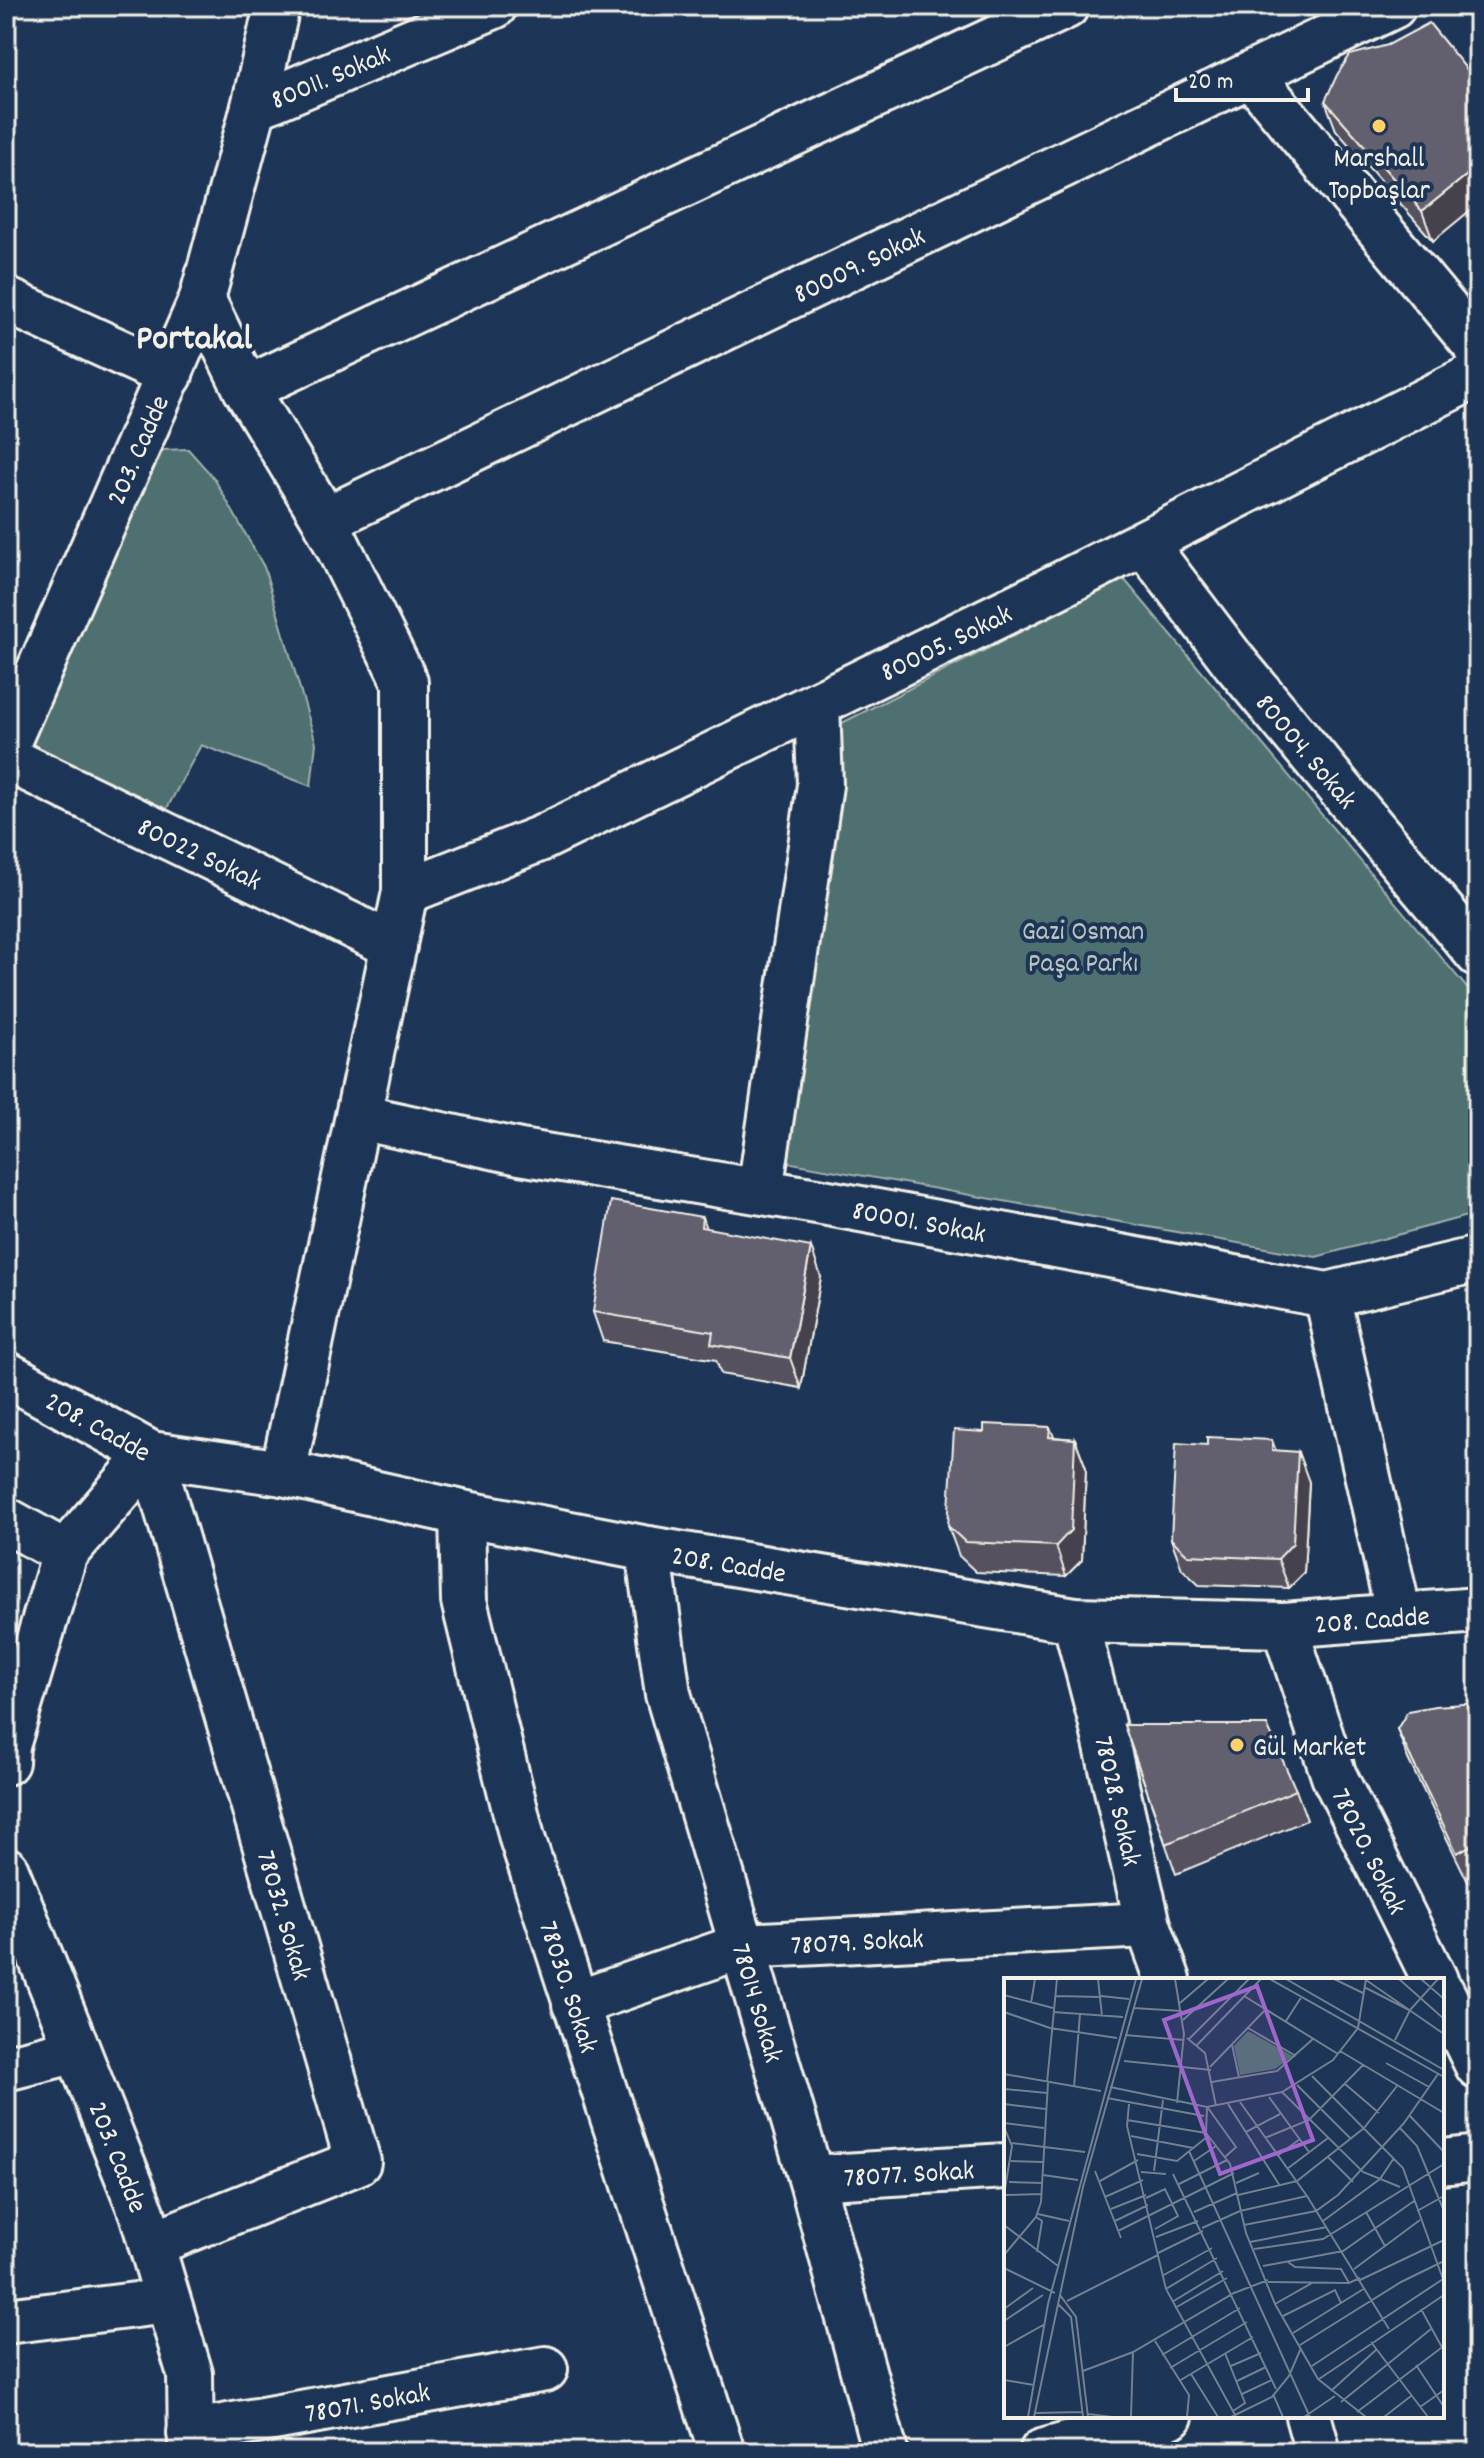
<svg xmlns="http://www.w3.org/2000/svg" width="1484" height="2458" font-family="Dekko,sans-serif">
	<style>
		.green { fill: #4f7070; stroke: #a2b0ac; stroke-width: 2 }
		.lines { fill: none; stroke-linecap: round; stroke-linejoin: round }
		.minor-casing { stroke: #f4f1e8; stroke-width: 50 }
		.minor { stroke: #1d3557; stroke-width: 44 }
		.wall { fill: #54515f; stroke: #f4f1e8; stroke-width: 2 }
		.shaded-wall { fill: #45424d; stroke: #f4f1e8; stroke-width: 2 }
		.building { fill: #625e6e; stroke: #f4f1e8; stroke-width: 2 }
		.poi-dot { fill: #ffd166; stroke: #1d3557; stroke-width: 3 }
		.labels { text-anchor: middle; stroke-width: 8; stroke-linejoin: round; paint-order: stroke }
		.street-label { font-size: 28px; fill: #f4f1e8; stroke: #1d3557 }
		.poi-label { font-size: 28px; fill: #f4f1e8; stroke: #1d3557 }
		.park-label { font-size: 28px; fill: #bac4be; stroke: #1d3557 }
		.district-label { font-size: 36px; font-weight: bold; fill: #f4f1e8; stroke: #1d3557 }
		.inset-road { fill: none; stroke: #738091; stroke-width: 2 }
		.view { fill: #9f67cb; fill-opacity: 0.15; stroke: #9f67cb; stroke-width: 4 }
		.inset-edge { fill: none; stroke: #f4f1e8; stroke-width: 4 }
	</style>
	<rect width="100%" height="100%" fill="#1d3557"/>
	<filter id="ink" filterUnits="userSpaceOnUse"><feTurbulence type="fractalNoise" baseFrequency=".0125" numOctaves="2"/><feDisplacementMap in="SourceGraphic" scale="16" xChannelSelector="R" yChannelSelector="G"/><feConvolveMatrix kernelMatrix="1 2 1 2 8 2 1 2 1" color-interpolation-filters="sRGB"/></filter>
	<g filter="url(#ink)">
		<!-- green -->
		<g class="green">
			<path d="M188 449 214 478 264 567 316 743 311 786 201 745 164 814 19 750 163 450Z"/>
			<path d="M1124 579 1478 1001V1213L1316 1257 786 1162 842 723Z"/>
		</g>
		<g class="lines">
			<!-- minor casing -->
			<g class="minor-casing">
				<g id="minor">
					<path d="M1251 75 1478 348"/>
					<path id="s1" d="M254 107 494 6"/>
					<path d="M202 299 246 389 325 520 405 682V892L283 1473"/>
					<path d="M6 300 170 375"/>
					<path d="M246 389 1066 6"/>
					<path id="s2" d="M325 520 1393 6"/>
					<path id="s3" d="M1144 543 1235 663 1478 954"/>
					<path id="s4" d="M6 746 202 299 254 107 277 6"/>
					<path id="s5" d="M6 758 394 946"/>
					<path id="s6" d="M405 892 542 838 1038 596 1478 374"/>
					<path id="s7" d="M359 1117 520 1152 817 1201 1327 1295 1478 1259"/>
					<path d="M760 1191 820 785 817 704"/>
					<path d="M1327 1295 1399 1616"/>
					<path id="s8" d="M6 1374 151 1454 283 1473 462 1513 648 1549 1075 1620 1284 1625 1478 1610"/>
					<path id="s9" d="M151 1454 358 2162 151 2244"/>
					<path id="s10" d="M462 1513 464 1601 522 1838 722 2452"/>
					<path d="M6 1520 65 1553"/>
					<path id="s11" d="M648 1549 668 1694 811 2178 885 2452"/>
					<path id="s12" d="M1075 1620 1101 1720 1148 1925 1168 1980"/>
					<path id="s13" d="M1284 1625 1334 1776 1435 1980"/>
					<path d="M6 1762 7 1746 65 1553 151 1454"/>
					<path id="s14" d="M6 1870 142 2213 190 2374 191 2452"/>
					<path d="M1442 1993 1478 2066"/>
					<path id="s15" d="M575 2004 742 1946 1148 1925"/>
					<path d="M6 2068 77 2050"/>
					<path d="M1442 2162 1478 2158"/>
					<path id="s16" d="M811 2178 1006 2166"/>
					<path d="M6 2321 168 2301"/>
					<path d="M1308 2416 1318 2452"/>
					<path id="s17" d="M190 2433 545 2369"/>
					<path d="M1042 2452 1170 2416"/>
				</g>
			</g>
			<!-- minor -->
			<use href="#minor" class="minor"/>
		</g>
		<!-- wall -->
		<g class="wall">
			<path d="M1388 45 1433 241 1336 130 1325 101Z"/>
			<path d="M702 1217 706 1228 821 1277 801 1388 721 1374 716 1360 603 1341 593 1312Z"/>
			<path d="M1050 1427 1054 1437 1075 1439 1086 1468 1082 1560 1066 1576 976 1572 959 1556 948 1526 984 1432Z"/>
			<path d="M1272 1440 1276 1451 1309 1482 1304 1573 1289 1588 1199 1585 1182 1569 1171 1539 1207 1445Z"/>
			<path d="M1478 1703V1877L1468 1882 1408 1759 1397 1729Z"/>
			<path d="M1124 1725 1296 1790 1307 1820 1176 1874Z"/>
		</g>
		<!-- shaded-wall -->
		<g class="shaded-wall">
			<path d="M1478 166V204L1433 241 1422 211Z"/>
			<path d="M811 1247 821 1277 801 1388 790 1358Z"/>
			<path d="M1075 1439 1086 1468 1082 1560 1066 1576 1056 1546Z"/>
			<path d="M1298 1452 1309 1482 1304 1573 1289 1588 1278 1559Z"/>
		</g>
		<!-- building -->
		<g class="building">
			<path d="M1429 23 1468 71 1478 62V166L1422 211 1325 101 1337 75 1350 55 1388 45Z"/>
			<path d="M611 1201 702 1217 701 1227 811 1247 790 1358 711 1344 713 1332 593 1312Z"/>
			<path d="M984 1424 1050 1427 1049 1437 1075 1439 1071 1530 1056 1546 965 1542 948 1526 954 1430 984 1432Z"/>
			<path d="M1207 1437 1272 1440V1450L1298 1452 1293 1543 1278 1559 1188 1555 1171 1539 1176 1443 1207 1445Z"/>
			<path d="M1478 1703V1842L1457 1853 1397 1729 1408 1711 1435 1706Z"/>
			<path d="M1124 1725H1267L1296 1790 1166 1844Z"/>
		</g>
	</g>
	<!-- markers -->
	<g class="poi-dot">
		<circle cx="1379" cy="126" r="8"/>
		<circle cx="1237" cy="1745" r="8"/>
	</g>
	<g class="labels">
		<!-- street labels -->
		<g class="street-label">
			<text dy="10" stroke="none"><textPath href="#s1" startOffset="82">80011. Sokak</textPath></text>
			<text dy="10" stroke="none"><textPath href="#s2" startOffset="592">80009. Sokak</textPath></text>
			<text dy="10" stroke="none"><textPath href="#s4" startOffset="324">203. Cadde</textPath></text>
			<text dy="10" stroke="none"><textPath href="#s6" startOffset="596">80005. Sokak</textPath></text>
			<text dy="10" stroke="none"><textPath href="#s3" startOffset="264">80004. Sokak</textPath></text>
			<text dy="10" stroke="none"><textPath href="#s5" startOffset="216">80022 Sokak</textPath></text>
			<text dy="10" stroke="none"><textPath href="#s7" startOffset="570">80001. Sokak</textPath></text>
			<text dy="10" stroke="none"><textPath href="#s8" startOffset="106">208. Cadde</textPath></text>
			<text dy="10" stroke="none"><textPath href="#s8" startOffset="754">208. Cadde</textPath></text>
			<text dy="10" stroke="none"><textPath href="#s8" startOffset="1402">208. Cadde</textPath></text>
			<text dy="10" stroke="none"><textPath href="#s12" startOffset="186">78028. Sokak</textPath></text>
			<text dy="10" stroke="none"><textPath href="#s13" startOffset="242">78020. Sokak</textPath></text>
			<text dy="10" stroke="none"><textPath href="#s9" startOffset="480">78032. Sokak</textPath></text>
			<text dy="10" stroke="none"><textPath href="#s15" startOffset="292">78079. Sokak</textPath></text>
			<text dy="10" stroke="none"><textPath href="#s10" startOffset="488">78030. Sokak</textPath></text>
			<text dy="10" stroke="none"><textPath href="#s11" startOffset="468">78014 Sokak</textPath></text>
			<text dy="10" stroke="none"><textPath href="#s14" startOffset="308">203. Cadde</textPath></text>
			<text dy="10" stroke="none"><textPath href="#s16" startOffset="98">78077. Sokak</textPath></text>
			<text dy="10" stroke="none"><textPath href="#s17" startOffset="180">78071. Sokak</textPath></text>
		</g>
		<!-- poi labels -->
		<g class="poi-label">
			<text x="1379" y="166">Marshall<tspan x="1379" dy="32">Topbaşlar</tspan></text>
			<text x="1253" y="1755" text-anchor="start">Gül Market</text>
		</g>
		<!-- park labels -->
		<g class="park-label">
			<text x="1083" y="939">Gazi Osman<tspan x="1083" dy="32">Paşa Parkı</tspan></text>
		</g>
		<!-- district labels -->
		<g class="district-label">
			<text x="194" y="348">Portakal</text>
		</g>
	</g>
	<!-- overview -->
	<g transform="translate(1004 1978)">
		<rect width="440" height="440" fill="#1d3557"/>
		<path d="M244 53 289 78 271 91 236 97 230 68Z" fill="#4f7070"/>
		<path class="inset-road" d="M94 1 98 38M171 1 180 56 173 125M266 1 440 99M282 1 440 92M330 1 359 15M395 1 440 41M417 1 440 21M362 2 440 56M360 9 405 32M0 17 49 30M51 18 97 19M97 18 125 21M240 18 334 76M27 25 31 1M176 25 204 1M129 30 178 33M0 34 46 50 113 60M49 34 119 39M179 42 224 1M282 43 298 18M244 50 292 78M121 57 180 62M183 60 201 75 212 128M185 61 245 1M391 62 406 32 434 1M193 67 257 1M228 67 235 99M336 73 440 135M120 83 207 92M382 85 425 109M206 89 262 31M0 96 97 113M308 98 399 190 440 304M208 104 273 93 310 60M43 105 53 1M341 106 375 135M293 107 347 161M70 109 76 36M106 109 203 129 278 114 329 82 354 50 362 1M0 111 43 115M278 114 359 194 396 209M265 119 305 174M103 120 200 138M236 124 303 218 385 351M0 126 42 131M125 126 123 148 162 311 231 437M224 126 276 208M203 129 202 155 226 186 242 255 271 326 314 401 362 439M204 130 232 169 221 179M406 138 440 174M123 142 202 155M0 145 40 150M0 149 8 168 0 217M396 150 413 168 440 233M242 154 276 136M127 158 189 170M261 160 305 142 359 87M7 165 81 174M185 173 306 439M133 176 173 183 203 159M273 178 296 161M324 179 349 204M7 183 39 184M190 183 212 168M283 191 324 160M91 193 117 260M150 193 159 122M137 194 162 196M169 196 272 411M39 197 74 202M96 203 134 182M5 204 39 205M232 205 255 195M175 206 223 182M1 217 38 216M234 217 293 203 360 150 393 108M101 219 139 202M142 220 161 211 174 238 151 251M107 231 142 217M413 233 440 218M190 234 233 215M362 234 381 268M34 236 65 243M32 239 38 243 33 274M111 243 144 227M319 243 376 201 390 180M0 247 54 288M240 247 312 233 334 217 400 145 434 96M198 250 236 233 303 218M114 253 230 195M152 259 194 243M246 264 323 249M250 271 319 261 440 186M154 275 199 253M0 277 32 239 37 224 44 105M284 284 291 289 337 291 345 305M259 288 339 273 410 223M0 290 51 315M350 291 416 242M158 298 208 270M356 302 440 262M264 304 345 305 356 300M162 311 213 280M56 317 72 339 84 439M63 323 154 277M168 324 219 293M54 326 67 339 79 439M271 326 308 305M171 330 223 300M0 331 29 310M417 331 440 373M279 338 331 312 337 325M0 343 39 317M289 355 361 310M151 363 185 417 183 439M367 364 424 439M296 367 397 304 440 283M0 369 41 346M221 375 241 425 229 433M158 377 236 330M412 387 440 429M227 388 257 375M308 388 439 301M166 390 243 344M79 393 129 374 230 315 264 302M187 396 214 439M315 401 440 317M0 402 30 407M175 403 249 359M233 403 262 389M327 413 372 372M238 416 268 402M269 416 279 439M337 424 427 351M416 429 440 412M353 434 437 370M31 435 78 434M84 436 108 439M24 439 44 326 132 1M30 439 79 209 138 1M127 439 129 374M227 439 268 419 285 398 297 370M300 439 331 418M380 439 407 418"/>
		<path class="view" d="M253 8 309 162 216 196 160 42Z"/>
		<rect width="440" height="440" class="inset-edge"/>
	</g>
	<!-- margin -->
	<rect width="1484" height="2458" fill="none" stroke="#1d3557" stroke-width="32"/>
	<rect x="16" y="16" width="1452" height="2426" fill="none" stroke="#f4f1e8" stroke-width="3" filter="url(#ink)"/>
	<!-- scale -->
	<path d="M1176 88v12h132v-12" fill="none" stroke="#f4f1e8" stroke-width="4"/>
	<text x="1188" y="88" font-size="24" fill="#f4f1e8" stroke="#1d3557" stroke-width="6" paint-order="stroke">20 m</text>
</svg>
